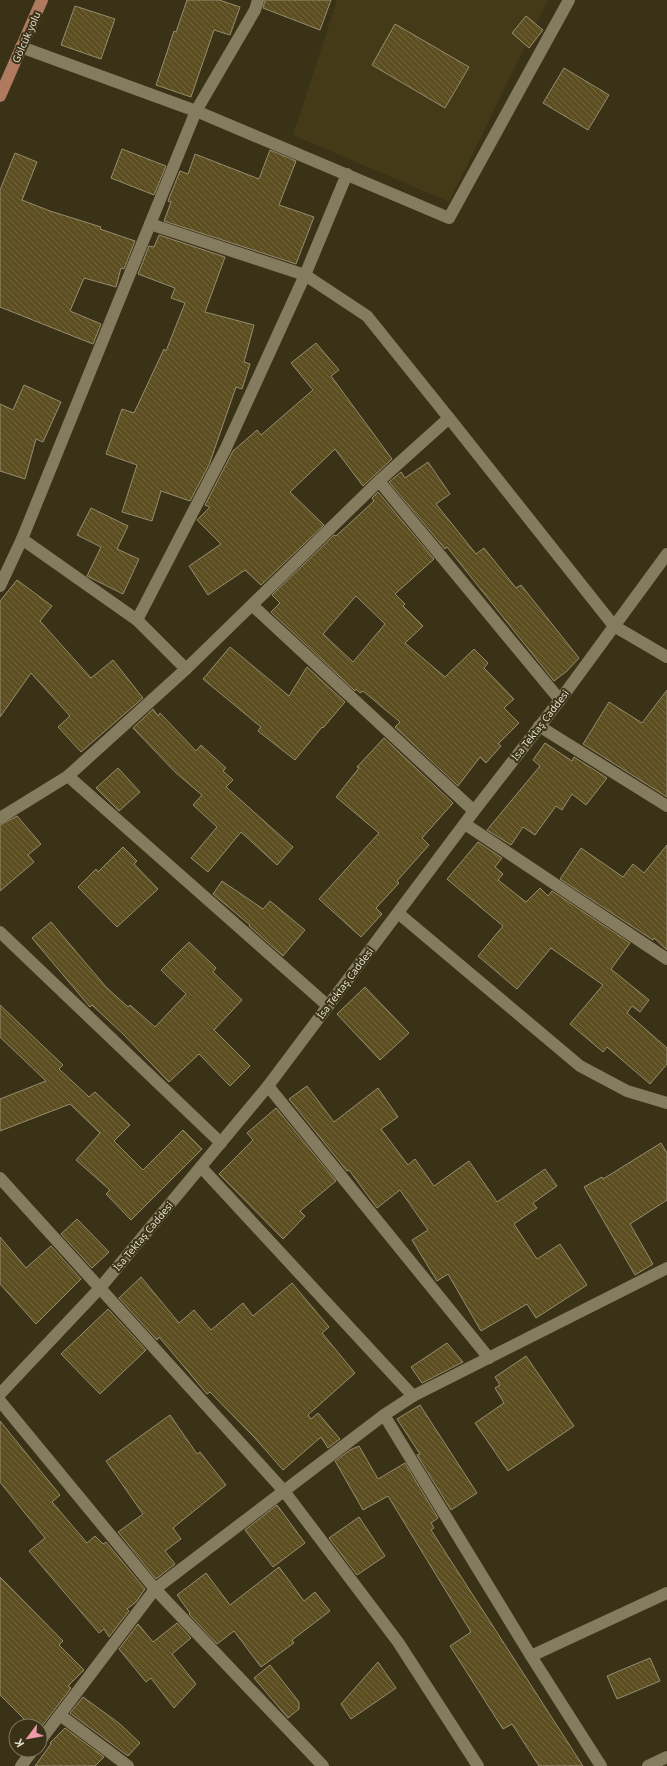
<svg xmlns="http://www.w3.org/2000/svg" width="667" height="1766" font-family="'Noto Sans',sans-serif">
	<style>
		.built { fill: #443a17 }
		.building { fill: url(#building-back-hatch); stroke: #968d6f; fill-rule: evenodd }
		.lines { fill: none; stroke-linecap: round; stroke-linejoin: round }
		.minor { stroke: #857c5f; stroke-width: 12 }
		.major { stroke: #b07a61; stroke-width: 12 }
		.labels { text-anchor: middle; stroke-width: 4; stroke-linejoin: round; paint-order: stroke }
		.street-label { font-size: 10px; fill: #e3dfcf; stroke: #3a3217 }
	</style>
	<defs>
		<pattern id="building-back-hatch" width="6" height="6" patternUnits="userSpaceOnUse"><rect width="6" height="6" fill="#5c4e21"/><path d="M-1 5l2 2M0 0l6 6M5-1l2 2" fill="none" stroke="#736740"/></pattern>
	</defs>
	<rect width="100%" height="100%" fill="#3a3217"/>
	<!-- built -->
	<path class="built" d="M337 0H548L449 202 293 135Z"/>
	<!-- building -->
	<g class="building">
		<path d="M187 0H219L240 7 230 35 214 30 191 97 156 85 174 31 176 32Z"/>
		<path d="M265 0H331L320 30 263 8Z"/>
		<path d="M75 6 115 19 101 59 61 45Z"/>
		<path d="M526 16 543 30 529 48 512 33Z"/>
		<path d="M395 24 469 67 445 108 372 65Z"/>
		<path d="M564 68 609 95 588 130 543 103Z"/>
		<path d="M122 149 166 166 154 195 111 178Z"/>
		<path d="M270 150 296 161 279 205 314 217 296 264 164 221 171 202 168 201 180 171 188 174 195 154 259 179Z"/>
		<path d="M15 153 37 162 22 200 50 211 101 227 100 229 135 241 124 269 121 268 116 287 84 278 70 311 101 324 93 344 0 307V190Z"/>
		<path d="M159 235 225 257 205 312 254 325 244 362 250 364 242 389 236 387 209 465 190 501 161 491 152 521 122 512 137 465 106 454 122 409 134 413 164 349 166 351 185 303 171 298 175 288 138 274 149 246 154 247Z"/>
		<path d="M316 343 339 370 331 376 392 459 363 486 335 449 290 492 324 525 261 585 245 570 208 595 189 566 221 544 197 520 210 507 205 505 233 451 257 430 261 435 313 390 291 363Z"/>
		<path d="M24 385 61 402 43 442 36 439 25 479 0 471V404L13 410Z"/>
		<path d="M428 462 450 494 436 504 476 554 484 548 516 588 521 585 579 658 567 671 554 681 447 547 445 549 389 482 401 472 405 478Z"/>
		<path d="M378 492 434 559 395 594 405 604 403 606 423 626 405 643 445 677 474 649 488 663 484 668 514 699 504 708 519 723 498 744 501 746 486 763 480 757 458 786 395 727 400 722 363 691 360 693 356 689 355 691 271 612 280 603 272 595 334 535 336 536 374 501 372 498ZM356 596 385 624 353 662 323 634Z"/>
		<path d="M91 508 128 526 117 549 139 559 123 594 87 576 101 547 77 535Z"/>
		<path d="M17 580 52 606 40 621 91 678 113 660 143 698 81 752 58 727 70 716 31 673 0 717V601Z"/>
		<path d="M230 647 289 696 307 667 345 702 323 728 322 727 295 760 258 731 261 727 203 679Z"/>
		<path d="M667 690V797L583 744 609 702 642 723Z"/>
		<path d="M153 709 158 716 160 713 196 751 201 745 226 768 223 771 233 780 226 787 293 847 277 865 241 832 208 872 191 858 217 827 193 805 202 795 176 773 133 728Z"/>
		<path d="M384 738 453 803 422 838 429 845 397 881 399 883 376 908 382 914 361 937 319 899 379 833 336 797 359 768 357 767Z"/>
		<path d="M545 743 572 761 574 757 607 778 586 805 572 794 562 810 556 806 535 835 523 827 511 845 487 830 540 766 533 760Z"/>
		<path d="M118 768 140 792 119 811 96 788Z"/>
		<path d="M17 816 41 844 28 855 34 862 0 891V825Z"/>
		<path d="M478 842 502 858 495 867 503 874 498 880 526 902 540 888 548 896 552 891 630 943 611 969 649 1000 640 1012 632 1006 627 1013 667 1048V1064L650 1084 607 1047 603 1052 570 1024 603 985 551 948 517 989 478 956 503 926 447 879Z"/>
		<path d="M667 845V950L654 938 653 940 560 879 581 848 623 877 633 864 644 873Z"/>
		<path d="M123 847 137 861 134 864 158 889 117 927 78 887 96 869 98 872Z"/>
		<path d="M222 881 263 909 270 901 305 930 283 956 249 926 250 925 213 894Z"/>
		<path d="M51 922 106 987 128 1007 130 1005 155 1027 186 994 161 970 189 942 216 968 213 972 242 1000 214 1030 250 1066 230 1086 199 1054 169 1082 123 1034 92 1005 90 1007 32 938Z"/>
		<path d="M365 987 409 1033 380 1060 337 1014Z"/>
		<path d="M0 1005 63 1065 59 1069 89 1097 95 1092 130 1125 114 1141 143 1170 183 1130 202 1149 131 1220 106 1194 110 1190 76 1160 100 1133 70 1104 0 1131V1099L46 1081 0 1037Z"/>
		<path d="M307 1086 334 1122 378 1088 398 1117 381 1129 408 1165 415 1159 434 1186 469 1161 497 1202 545 1169 557 1186 533 1203 537 1208 514 1224 537 1259 560 1244 587 1285 536 1318 527 1304 481 1331 448 1274 437 1281 412 1240 428 1230 400 1190 377 1208 349 1170 347 1171 289 1099Z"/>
		<path d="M276 1108 336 1181 300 1211 305 1216 283 1239 219 1174 253 1140 247 1133Z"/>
		<path d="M661 1143 667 1153V1200L630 1224 653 1264 635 1275 584 1187 602 1177 603 1179Z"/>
		<path d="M77 1219 109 1252 92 1268 61 1234Z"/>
		<path d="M0 1237 26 1268 51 1246 81 1279 36 1324 0 1284Z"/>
		<path d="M141 1277 179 1323 194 1310 211 1330 243 1303 253 1316 292 1283 329 1327 322 1333 355 1373 308 1415 311 1419 318 1413 340 1439 328 1448 321 1437 283 1470 254 1437 210 1392 207 1394 159 1337 157 1340 119 1298Z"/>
		<path d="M108 1309 146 1350 100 1394 61 1354Z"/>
		<path d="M447 1343 463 1362 422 1383 411 1367Z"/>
		<path d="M526 1356 574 1426 508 1471 475 1423 504 1403 495 1388 500 1385 495 1377Z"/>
		<path d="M420 1405 477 1493 451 1510 417 1455 420 1454 397 1419Z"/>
		<path d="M170 1415 197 1454 200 1452 226 1485 173 1528 181 1539 165 1551 175 1564 156 1579 118 1532 143 1514 106 1461Z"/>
		<path d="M0 1421 60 1495 52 1502 87 1543 95 1536 103 1544 106 1542 145 1589 136 1602 127 1609 129 1611 109 1637 104 1629 99 1633 29 1551 45 1538 0 1482Z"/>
		<path d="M359 1446 378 1479 405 1463 438 1518 431 1523 434 1528 431 1530 583 1766H539L512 1724 503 1729 450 1646 471 1632 388 1496 363 1510 335 1461 350 1450Z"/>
		<path d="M277 1505 305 1543 273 1567 245 1530Z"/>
		<path d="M359 1517 385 1556 357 1575 329 1538Z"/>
		<path d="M279 1567 304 1601 315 1592 330 1611 292 1640 294 1643 261 1667 234 1631 217 1644 189 1614 190 1613 177 1595 206 1573 230 1605Z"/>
		<path d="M0 1577 63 1641 59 1645 84 1670 68 1686 71 1688 42 1726H31L0 1695Z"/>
		<path d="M177 1623 191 1638 172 1654 196 1684 174 1708 151 1678 146 1682 119 1649 138 1624 153 1642Z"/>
		<path d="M650 1658 660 1681 617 1699 607 1676Z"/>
		<path d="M378 1662 396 1688 351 1719 341 1704Z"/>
		<path d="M270 1665 299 1702V1709L288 1718 254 1678Z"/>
		<path d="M83 1697 120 1724 140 1743 128 1756 70 1713Z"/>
		<path d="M65 1728 104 1757 95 1766H35L51 1744 50 1743Z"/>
	</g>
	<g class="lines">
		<!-- minor -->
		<g class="minor">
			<path d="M21 47 196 111 449 218 569 0"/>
			<path d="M150 224 305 275 347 174"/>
			<path d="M379 481 449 418 614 626 667 657"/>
			<path d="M22 539 196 111 255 10 258 0"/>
			<path d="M0 586 22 539 137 620 186 669 68 776 0 818"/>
			<path d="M252 605 474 811"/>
			<path d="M137 620 225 450 305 275 367 316 449 418"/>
			<path d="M186 669 379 481 560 700"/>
			<path d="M539 726 667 806"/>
			<path d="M68 776 328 1006"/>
			<path d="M465 824 667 959"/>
			<path d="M398 913 580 1066 627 1091 667 1103"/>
			<path d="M0 932 221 1143"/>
			<path d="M268 1086 489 1358"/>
			<path d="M201 1167 413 1396"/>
			<path d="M0 1178 284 1491 398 1642 478 1766"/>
			<path d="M0 1394 100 1288 268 1086 474 811 560 700 667 554"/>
			<path d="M0 1401 155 1589 323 1766"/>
			<path d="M384 1415 531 1656 601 1766"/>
			<path d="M531 1656 667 1593"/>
			<path d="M60 1715 128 1766"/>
			<path d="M40 1741 155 1589 384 1415 413 1396 667 1268"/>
			<path d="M21 1766 33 1750"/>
			<path d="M648 1766 667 1757"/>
		</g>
		<!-- major -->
		<path class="major" d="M0 96 42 0"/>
	</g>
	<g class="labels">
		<!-- street labels -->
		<g class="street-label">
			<text transform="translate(26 37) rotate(-66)" y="4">Gölcük yolu</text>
			<text transform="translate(540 725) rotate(-52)" y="4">İsa Tektaş Caddesi</text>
			<text transform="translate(345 983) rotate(-53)" y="4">İsa Tektaş Caddesi</text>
			<text transform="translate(143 1236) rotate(-50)" y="4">İsa Tektaş Caddesi</text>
		</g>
	</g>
	<!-- north arrow -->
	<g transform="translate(28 1738) rotate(238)"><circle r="19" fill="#3a3217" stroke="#7e7761"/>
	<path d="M0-3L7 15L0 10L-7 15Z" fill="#f29aad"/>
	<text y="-6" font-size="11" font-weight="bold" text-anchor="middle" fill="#e3dfcf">K</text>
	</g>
</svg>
